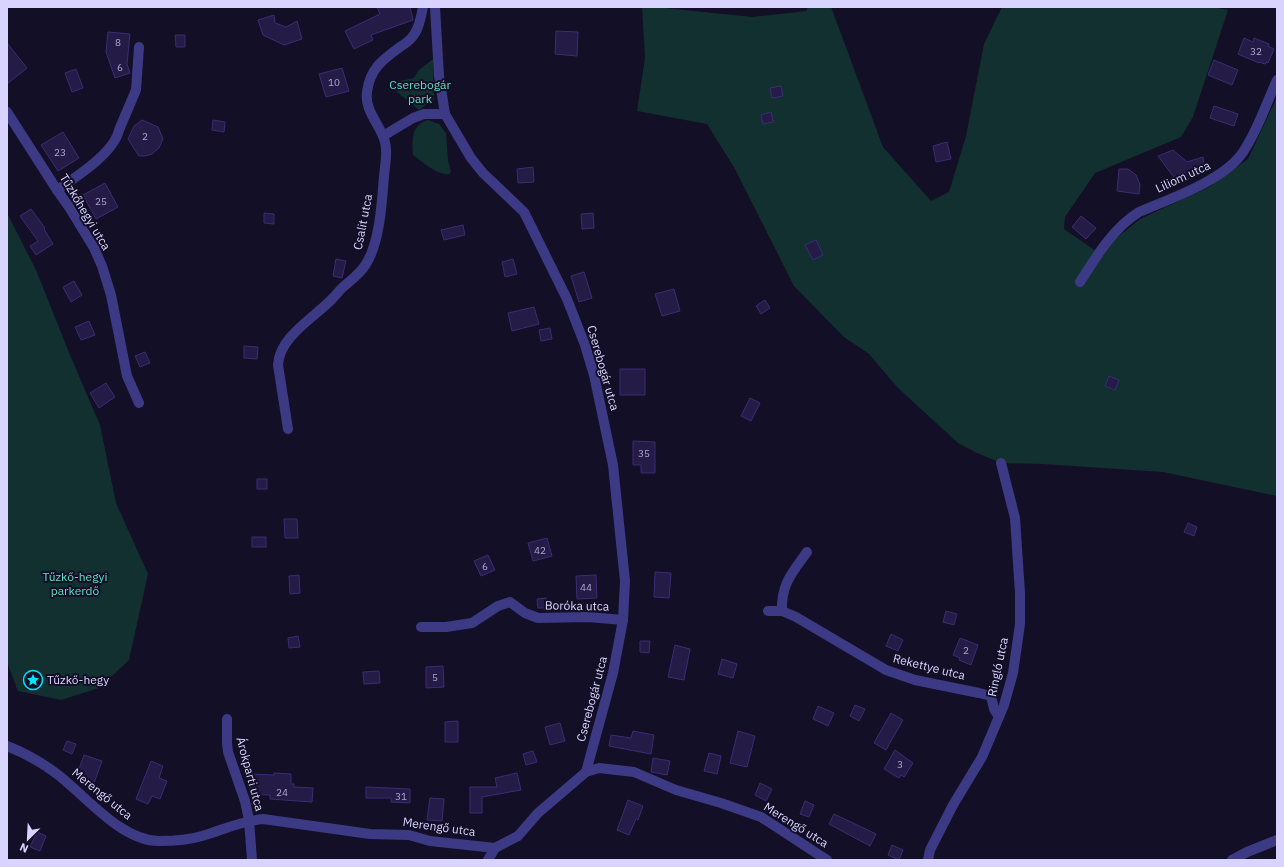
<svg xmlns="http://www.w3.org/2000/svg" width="1284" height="867" font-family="'IBM Plex Sans',sans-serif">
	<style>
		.green { fill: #12302f }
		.building { fill: #241b47; stroke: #3b2d73 }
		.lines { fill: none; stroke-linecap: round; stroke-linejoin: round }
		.minor { stroke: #3d3a85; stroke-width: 10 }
		.labels { text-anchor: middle; stroke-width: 4; stroke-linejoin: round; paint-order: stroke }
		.number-label { font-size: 10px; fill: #aca6d1 }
		.park-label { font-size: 12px; fill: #5fe0c0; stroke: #130f26 }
		.street-label { font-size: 12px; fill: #d9d4ff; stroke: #130f26 }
		.poi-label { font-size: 12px; fill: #d9d4ff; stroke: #130f26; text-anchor: start }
	</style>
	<rect width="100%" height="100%" fill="#130f26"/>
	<!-- green -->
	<g class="green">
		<path d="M642 7H655L752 17 806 11 808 7H831L883 147 931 201 949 192 966 136 984 44 1002 7H1212L1228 10 1193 117 1181 137 1095 173 1065 217 1064 229 1103 256 1114 240 1140 219 1209 187 1248 159 1277 97V140L1276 143 1277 153V496L1163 472 1042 464 1001 463 977 453 958 443 897 387 869 354 844 337 794 286 735 169 707 124 637 111 645 58Z"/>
		<path d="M433 59 434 99 419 110 391 87 395 82 414 78 419 70Z"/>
		<path d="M428 120 439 124 446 133 448 160 451 172 449 174C436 175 422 161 413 155 412 140 411 125 428 120Z"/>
		<path d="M7 213 36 270 70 355 100 425 116 503 148 574 129 660 99 688 61 700 18 691 7 662Z"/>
	</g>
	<!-- building -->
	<g class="building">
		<path d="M377 7H410L413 20 371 35 373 40 354 49 345 31 380 14Z"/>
		<path d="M274 15 275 23 286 27 297 21 302 39 284 45 263 35 258 20Z"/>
		<path d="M556 31 578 32 577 56 555 54Z"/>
		<path d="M108 32 130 34 127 64 130 73 115 78 106 52Z"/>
		<path d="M175 35H185V47H176Z"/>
		<path d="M1244 38 1253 42 1254 38 1269 44 1268 46 1274 49 1268 63 1266 62 1265 64 1259 62V63L1238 54Z"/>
		<path d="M7 43 27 68 7 84Z"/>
		<path d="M1214 60 1238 70 1232 85 1208 75Z"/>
		<path d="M342 68 349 91 326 97 319 74Z"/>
		<path d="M76 69 83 88 72 92 65 73Z"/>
		<path d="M781 86 783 96 772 98 770 88Z"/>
		<path d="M1214 106 1238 114 1234 126 1210 118Z"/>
		<path d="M771 112 773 122 763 124 761 115Z"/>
		<path d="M142 120 158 127 163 139 159 148 152 154 145 156H139L128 139 134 126Z"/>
		<path d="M213 120 225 122 224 132 212 130Z"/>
		<path d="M63 132 79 158 58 171 41 145Z"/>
		<path d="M947 142 951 159 936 162 933 146Z"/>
		<path d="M1173 150 1187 162 1203 157 1204 167 1186 176 1189 179 1179 184 1158 156Z"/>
		<path d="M533 167 534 182 518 183 517 169Z"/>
		<path d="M1119 169H1128L1136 175 1140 184 1139 194 1117 191Z"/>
		<path d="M105 183 118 207 96 219 83 195Z"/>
		<path d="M31 209 45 228 44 229 53 244 36 255 30 246 38 241 20 216Z"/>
		<path d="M264 213 274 214V224L264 223Z"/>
		<path d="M593 213 594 228 582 229 581 214Z"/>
		<path d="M1081 216 1096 228 1086 239 1072 227Z"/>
		<path d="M463 225 465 235 444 240 441 230Z"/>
		<path d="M816 240 823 255 813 260 805 245Z"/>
		<path d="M336 259 346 261 342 278 333 276Z"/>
		<path d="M513 259 517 274 505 277 502 262Z"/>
		<path d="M584 272 592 298 579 302 571 276Z"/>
		<path d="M74 281 82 295 71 302 63 287Z"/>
		<path d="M674 289 680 311 662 316 655 294Z"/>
		<path d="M765 300 770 308 761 314 756 306Z"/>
		<path d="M534 307 539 324 512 331 508 313Z"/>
		<path d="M89 321 95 335 81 340 75 327Z"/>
		<path d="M550 328 552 339 541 341 539 330Z"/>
		<path d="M244 346 258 347 257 359 244 358Z"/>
		<path d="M145 352 150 363 140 367 135 356Z"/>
		<rect x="620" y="369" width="25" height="26"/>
		<path d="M1109 376 1119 380 1115 390 1105 386Z"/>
		<path d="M106 383 115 397 99 408 90 393Z"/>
		<path d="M750 398 760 403 751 421 741 416Z"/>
		<path d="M633 441 655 442V473H641V465H633Z"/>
		<rect x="257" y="479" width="10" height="10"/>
		<path d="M284 519H297L298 538H285Z"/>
		<path d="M1188 523 1197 527 1194 536 1184 532Z"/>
		<rect x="252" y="537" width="14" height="10"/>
		<path d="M547 538 552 556 533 561 528 543Z"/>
		<path d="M488 555 495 570 481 576 474 561Z"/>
		<path d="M655 572 671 573 669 598 654 597Z"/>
		<path d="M299 575 300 593 290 594 289 576Z"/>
		<path d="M596 575 597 598 577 599 576 576Z"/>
		<path d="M546 598 547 608H538L537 599Z"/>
		<path d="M946 611 957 614 954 625 943 622Z"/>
		<path d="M891 634 903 640 898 651 886 646Z"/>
		<path d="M298 636 300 647 289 648 288 638Z"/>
		<path d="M960 638 978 645 971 665 959 660 960 658 953 655Z"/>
		<path d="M640 641H650L649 653 640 652Z"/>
		<path d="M675 645 690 649 684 680 668 677Z"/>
		<path d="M722 659 737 664 733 678 718 674Z"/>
		<path d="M443 666 444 687 426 688V667Z"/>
		<path d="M379 671 380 683 364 684 363 672Z"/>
		<path d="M855 705 865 709 859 721 850 716Z"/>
		<path d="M818 706 834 713 828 726 813 719Z"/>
		<path d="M891 713 903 720 886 750 874 743Z"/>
		<path d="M458 721V742H445V722Z"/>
		<path d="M560 723 565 741 550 745 545 727Z"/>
		<path d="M633 731 654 735 651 754 609 746 611 735 631 738Z"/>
		<path d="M738 731 755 736 747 767 730 763Z"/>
		<path d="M67 741 76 744 72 754 63 750Z"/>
		<path d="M895 750 913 763 904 777 901 775 899 778 884 769Z"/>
		<path d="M533 751 537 762 526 765 523 754Z"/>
		<path d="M709 753 721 756 717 774 704 771Z"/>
		<path d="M84 755 102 761 94 783 76 777Z"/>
		<path d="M653 758 670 761 667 775 651 772Z"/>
		<path d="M151 761 163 766 159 778 167 781 160 799 152 796 148 804 136 799Z"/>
		<path d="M274 773 291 774V784H294V787L313 788 312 802 270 799V795L250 794 251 774 274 775Z"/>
		<path d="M517 773 521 790 482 797V813H470V787H497L495 778Z"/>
		<path d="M760 783 772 789 766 801 755 795Z"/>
		<path d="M366 787 410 789V803L391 802V798H366Z"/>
		<path d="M430 798 444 799 442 821 427 820Z"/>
		<path d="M628 800 643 806 638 820 636 819 629 835 617 830Z"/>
		<path d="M805 801 814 805 809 817 800 814Z"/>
		<path d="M834 814 876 834 870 846 829 824Z"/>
		<path d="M37 832 46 836 40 851 30 847Z"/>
		<path d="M892 845 903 850 899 860 888 855Z"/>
	</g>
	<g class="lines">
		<!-- minor -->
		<g class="minor">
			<path d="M435 7 439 76 445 114 471 158 483 173 524 212 567 299 585 345 594 375 613 465 625 581 623 620 613 673 586 772"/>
			<path d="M7 112 57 190 69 207 94 248 102 266 111 295 127 376 139 403"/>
			<path d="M383 136 413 118 424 114H445"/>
			<path d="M57 190C76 177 114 153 119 130L136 90 139 47"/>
			<path d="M1080 282C1096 257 1113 228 1139 212 1169 199 1225 180 1243 152 1258 130 1266 104 1277 80"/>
			<path d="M288 429 278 365C279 337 315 317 332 299 336 295 339 291 342 288 350 281 361 273 366 264 380 242 382 201 384 176 385 165 388 153 385 142 381 125 364 111 367 92 370 69 382 60 400 47 405 44 412 39 415 33 420 25 421 16 423 7"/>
			<path d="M768 611H782L796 617 886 670 915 680 979 693 991 696 994 709 999 717"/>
			<path d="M782 611C781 584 792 573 807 552"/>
			<path d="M421 627H446L472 623 498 606 510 602 525 613 538 618 588 617 623 620"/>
			<path d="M227 719V743L228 752 245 801 249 820 252 860"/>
			<path d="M7 746C25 753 41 762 57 774 86 796 121 841 159 841 173 841 189 840 202 836 222 830 241 821 263 819L370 834 409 835 430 841 495 848 518 836 538 813 586 772 599 768 634 772 676 790 721 803 761 817 827 860"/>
			<path d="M488 860 495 848"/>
			<path d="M928 860 930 850 953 805 982 757 1004 705 1013 673 1020 624V593L1015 518 1001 463"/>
			<path d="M1232 860 1247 852 1277 840"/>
		</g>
	</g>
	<!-- icons -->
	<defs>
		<g id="sight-ring" transform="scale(1)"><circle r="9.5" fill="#130f26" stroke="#00e5ff" stroke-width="1.5"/><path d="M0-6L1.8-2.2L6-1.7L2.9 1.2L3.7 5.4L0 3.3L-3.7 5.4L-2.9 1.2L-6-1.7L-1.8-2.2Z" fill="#00e5ff"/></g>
	</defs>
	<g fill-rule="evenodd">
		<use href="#sight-ring" x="33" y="680"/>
	</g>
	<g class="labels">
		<!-- number labels -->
		<g class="number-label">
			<text x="118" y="46">8</text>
			<text x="1256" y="55">32</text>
			<text x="120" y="71">6</text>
			<text x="334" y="86">10</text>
			<text x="145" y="140">2</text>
			<text x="60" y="156">23</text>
			<text x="101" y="205">25</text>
			<text x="644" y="457">35</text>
			<text x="540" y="554">42</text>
			<text x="485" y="570">6</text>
			<text x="586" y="591">44</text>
			<text x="966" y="654">2</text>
			<text x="435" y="681">5</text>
			<text x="900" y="768">3</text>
			<text x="282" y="796">24</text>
			<text x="401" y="800">31</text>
		</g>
		<!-- park labels -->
		<g class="park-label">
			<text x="420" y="89">Cserebogár<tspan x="420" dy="14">park</tspan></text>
			<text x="75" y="581">Tűzkő-hegyi<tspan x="75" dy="14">parkerdő</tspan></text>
		</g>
		<!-- street labels -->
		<g class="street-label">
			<text transform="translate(1183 177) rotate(-25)" y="4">Liliom utca</text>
			<text transform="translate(85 212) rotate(59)" y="4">Tűzkőhegyi utca</text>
			<text transform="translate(363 222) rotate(-79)" y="4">Csalit utca</text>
			<text transform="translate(603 368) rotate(74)" y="4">Cserebogár utca</text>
			<text transform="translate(577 606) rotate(1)" y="4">Boróka utca</text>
			<text transform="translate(929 667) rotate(14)" y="4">Rekettye utca</text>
			<text transform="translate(998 667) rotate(-78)" y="4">Ringló utca</text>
			<text transform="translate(592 699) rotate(-75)" y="4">Cserebogár utca</text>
			<text transform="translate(250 774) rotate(75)" y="4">Árokparti utca</text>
			<text transform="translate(102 794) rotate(39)" y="4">Merengő utca</text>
			<text transform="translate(796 825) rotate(32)" y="4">Merengő utca</text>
			<text transform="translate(439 827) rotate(8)" y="4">Merengő utca</text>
		</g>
		<!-- poi labels -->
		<g class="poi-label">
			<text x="47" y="684">Tűzkő-hegy</text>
		</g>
	</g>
	<!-- border -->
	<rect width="1284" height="867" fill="none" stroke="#d9d4ff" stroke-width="16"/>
	<!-- north arrow -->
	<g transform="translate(28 839) rotate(204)" stroke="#130f26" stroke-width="3" paint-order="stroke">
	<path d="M0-3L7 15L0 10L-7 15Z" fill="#d9d4ff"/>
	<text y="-6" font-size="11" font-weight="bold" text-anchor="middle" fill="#d9d4ff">N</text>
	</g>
</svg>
